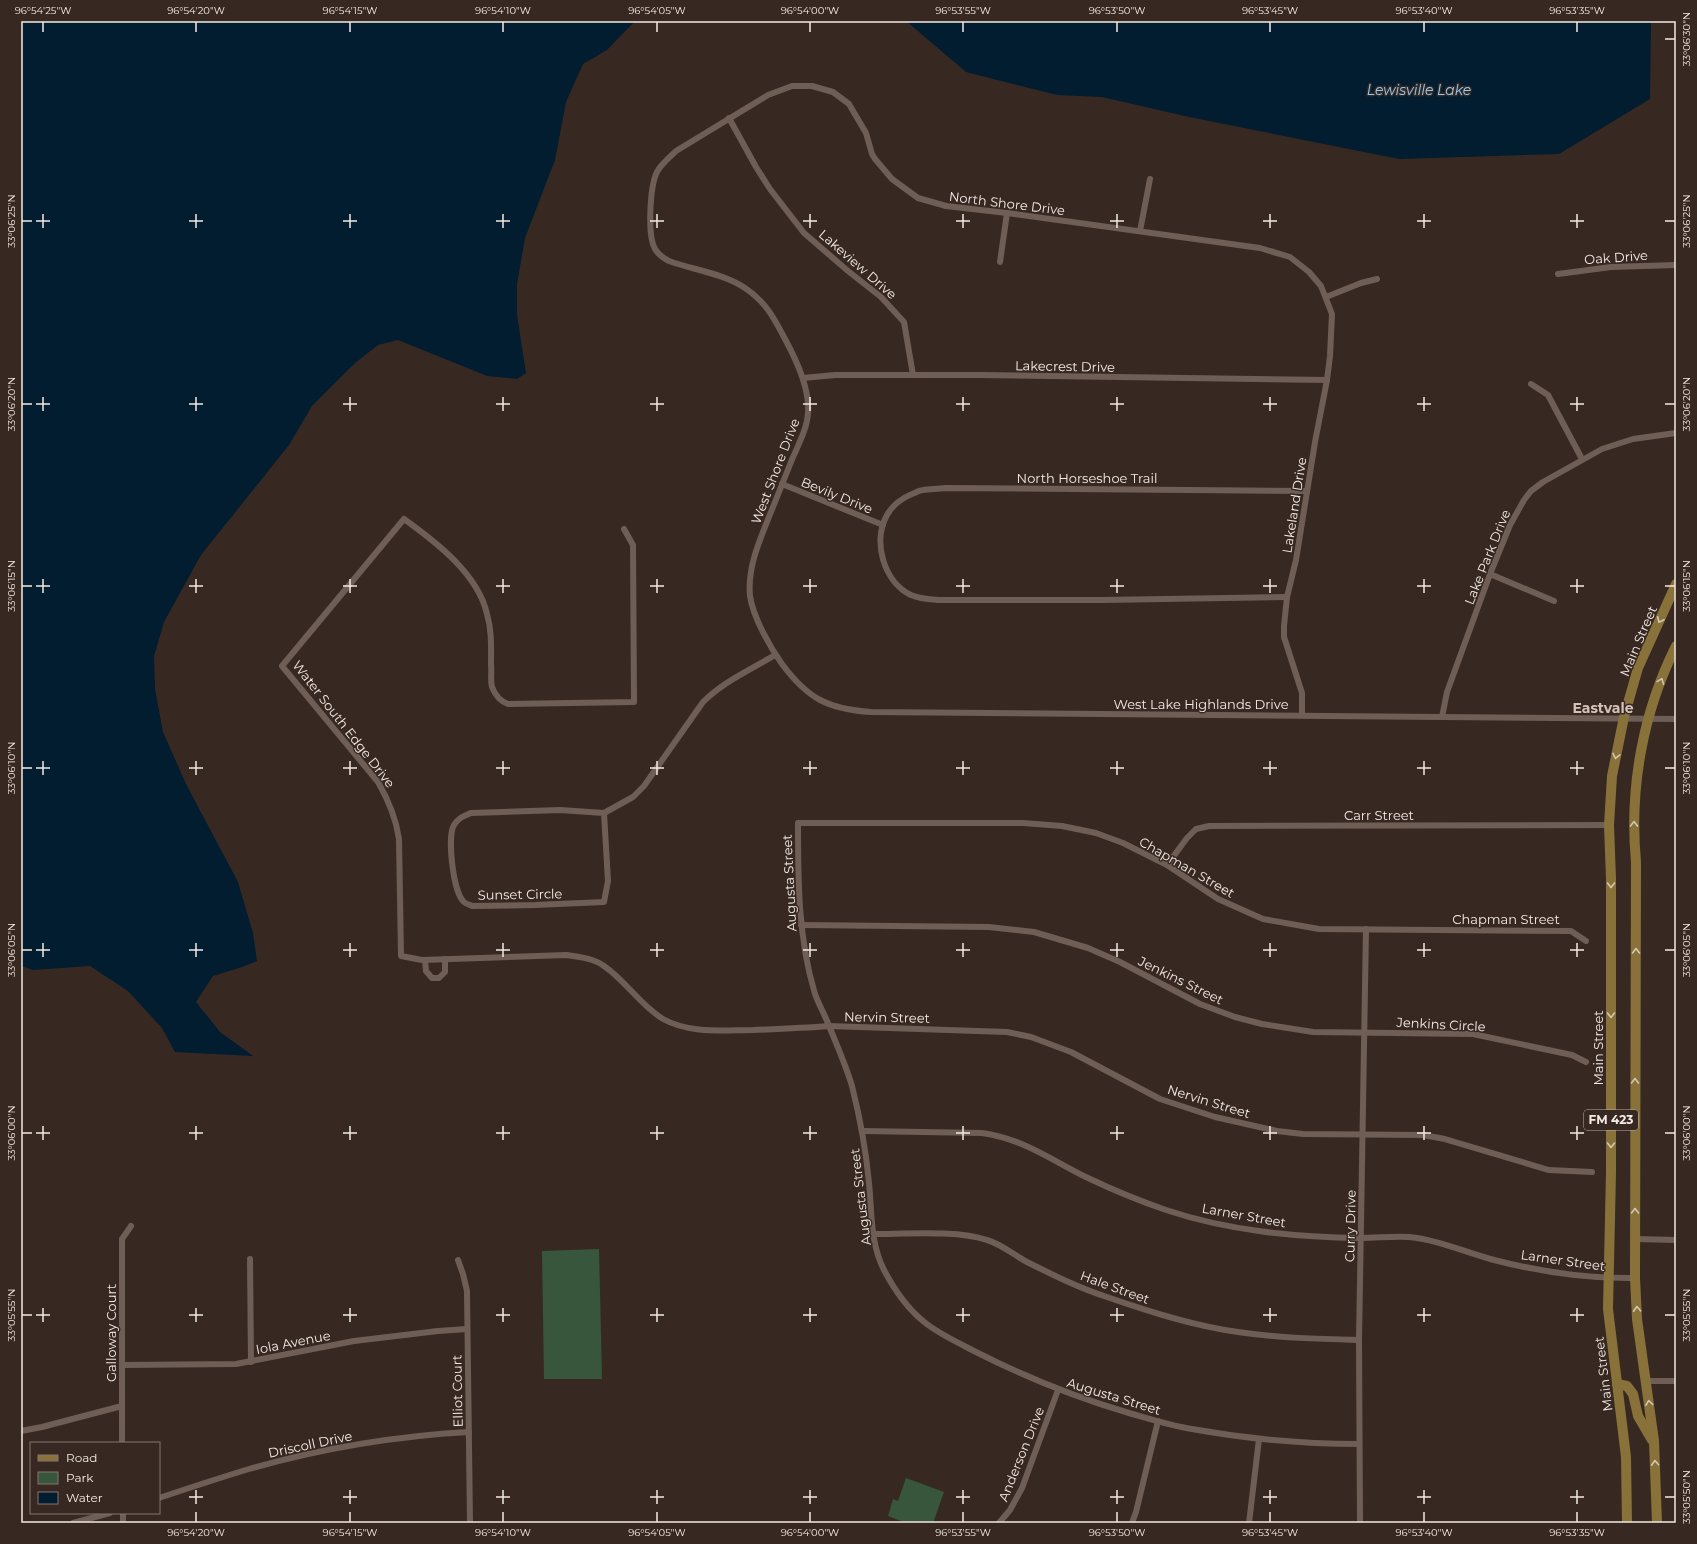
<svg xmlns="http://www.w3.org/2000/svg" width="1697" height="1544" font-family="Montserrat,sans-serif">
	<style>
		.green { fill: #37563c }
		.water { fill: #011d2f }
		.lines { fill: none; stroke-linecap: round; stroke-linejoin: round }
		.minor { stroke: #6f5e56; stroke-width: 6 }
		.primary { stroke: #88723a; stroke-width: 10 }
		.oneway { stroke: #d4c6b2 }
		.ticks { fill: none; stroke: #f4eae5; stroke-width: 1.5 }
		.labels { text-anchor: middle; stroke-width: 3; stroke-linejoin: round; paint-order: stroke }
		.shield { fill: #372922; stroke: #bbb0aa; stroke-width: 1 }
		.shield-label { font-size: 12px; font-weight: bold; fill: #f4eae5 }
		.street-label { font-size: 13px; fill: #f4eae5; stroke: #372922 }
		.water-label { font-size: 14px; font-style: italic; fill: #8ecdfa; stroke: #372922 }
		.neighbourhood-label { font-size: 14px; font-weight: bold; fill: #d5c1b8; stroke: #372922 }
		.neatline { fill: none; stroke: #f4eae5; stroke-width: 1.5 }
		.ticks-label { font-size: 10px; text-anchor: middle; fill: #f4eae5 }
	</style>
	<rect width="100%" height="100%" fill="#372922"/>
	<!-- green -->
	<g class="green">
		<path d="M599 1249 602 1379H544L542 1251Z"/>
		<path d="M906 1478 944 1492 933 1523H906L888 1516 893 1499 898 1501Z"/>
	</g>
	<!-- water -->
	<g class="water">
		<path d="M21 21H635L607 50 583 64 566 102 555 160 525 238 517 284V315L526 373 517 379 487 376 398 340 378 345 355 363 312 406 289 445 201 555 164 622 154 656 155 689 163 732 186 784 238 882 253 933 257 961 242 967 213 976 196 1002 220 1032 253 1056 175 1052 162 1028 128 991 90 966 33 970 21 966Z"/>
		<path d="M906 21H1651L1650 99 1559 154 1399 159 1189 117 1102 97 1057 95 966 72Z"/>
	</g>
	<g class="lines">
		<!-- minor -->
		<g class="minor">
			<path d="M729 118 756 167 770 189 804 233 848 271 881 297 904 322 913 375"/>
			<path d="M1140 231 1150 179"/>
			<path d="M1000 262 1007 213"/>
			<path d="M1558 274 1611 267 1676 265"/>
			<path d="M1326 297 1361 283 1377 279"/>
			<path d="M803 378 835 375H979L1327 380"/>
			<path d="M1531 384 1548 395 1582 459"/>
			<path d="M782 484 883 525"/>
			<path d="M624 529 633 545 634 702 508 704C500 701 495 695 492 687 490 680 492 672 491 665 491 648 492 631 487 614 478 574 436 542 404 519L282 666 378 782C389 801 396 818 399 839L401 956 422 960 566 955C579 957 593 958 604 966 626 981 640 1005 663 1019 690 1034 723 1030 753 1030 779 1029 804 1028 829 1026L1007 1032 1031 1037 1071 1052 1160 1099 1215 1117 1277 1131 1303 1134 1423 1135 1445 1139 1549 1170 1592 1172"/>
			<path d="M1490 574 1554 601"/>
			<path d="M1287 597 1103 600H938C929 599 920 599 911 595 884 582 872 542 887 515 892 506 902 498 912 494 915 493 920 490 923 490 930 489 938 489 945 488L1307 491"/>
			<path d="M1302 715V693L1284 637V626L1287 597 1296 560 1315 442 1327 380 1330 356 1332 314 1321 286 1309 272 1290 257 1260 248 1007 213 946 206 918 198 892 179 875 159 872 154 866 133 849 104 833 92 812 86H792L768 95 676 151C670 157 661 164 657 172 650 186 647 235 655 249 658 254 663 258 669 261 693 270 723 273 745 288 766 302 774 318 785 339 797 361 810 389 808 413 807 430 797 447 791 462 785 477 779 492 773 507 762 535 747 565 750 596 753 617 770 647 782 664 808 699 828 709 871 712L1676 719"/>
			<path d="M1442 717 1447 692 1490 574 1510 525 1524 500 1531 491 1543 482 1602 449 1633 439 1676 433"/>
			<path d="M560 810 604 813 608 881 604 902 535 905 472 906C470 905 466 904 464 902 453 893 447 836 454 825 458 818 464 816 471 813Z"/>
			<path d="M604 813 633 797 644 786 703 702C724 681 750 670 775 655"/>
			<path d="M1167 865 1187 838 1196 829 1209 826 1609 825"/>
			<path d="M801 925 989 927 1034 932 1088 948 1120 962 1200 1004 1235 1017 1262 1024 1313 1032 1473 1034 1572 1055 1586 1062"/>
			<path d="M425 960 426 971 432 978H439L445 972V959"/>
			<path d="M863 1131 982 1133C1024 1139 1051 1160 1088 1178 1113 1190 1140 1201 1166 1210 1229 1231 1295 1237 1361 1238 1377 1238 1393 1236 1409 1237 1438 1240 1465 1252 1494 1260 1541 1272 1587 1279 1635 1278"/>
			<path d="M873 1234C906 1234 957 1230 987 1240 1001 1244 1014 1255 1027 1262 1053 1275 1079 1288 1107 1297 1150 1312 1194 1326 1238 1332 1279 1338 1319 1339 1359 1340"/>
			<path d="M1635 1239 1676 1240"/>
			<path d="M250 1259 251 1362"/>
			<path d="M458 1260 463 1274 467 1291 470 1523"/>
			<path d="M122 1365 236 1364 354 1341 438 1331 467 1329"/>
			<path d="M1645 1381H1676"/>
			<path d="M21 1431 42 1427 122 1406"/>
			<path d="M122 1443V1239L131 1226"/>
			<path d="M1359 1444C1303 1444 1247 1439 1192 1429 1171 1426 1150 1419 1129 1413 1074 1397 1025 1377 974 1351 957 1342 937 1333 923 1321 906 1307 894 1289 884 1270 870 1243 872 1212 869 1183 866 1150 860 1118 852 1086 846 1066 837 1045 829 1026 825 1015 819 1005 815 994 798 938 798 880 798 823H1023L1062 826 1096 833 1123 843 1167 865 1218 899 1263 919 1319 929 1571 931 1586 941"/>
			<path d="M159 1498C189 1488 219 1478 249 1469 319 1449 396 1436 469 1432"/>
			<path d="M123 1513V1523"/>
			<path d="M73 1523 110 1513"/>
			<path d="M999 1523 1010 1510 1022 1488 1058 1390"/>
			<path d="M1132 1523 1136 1512 1158 1421"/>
			<path d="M1249 1523 1259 1439"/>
			<path d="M1360 1523 1359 1340 1366 929"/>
		</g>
		<!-- primary -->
		<g class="primary">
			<path d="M1617 1384 1627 1386 1633 1394 1638 1416 1652 1440"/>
			<path d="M1627 1523 1626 1457 1608 1309 1611 1172V879L1609 825 1612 776 1624 717 1638 668 1676 584"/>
			<path d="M1657 1523 1654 1441 1637 1319 1635 1278 1636 862C1629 788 1643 712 1676 646"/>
		</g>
	</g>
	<!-- one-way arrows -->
	<defs><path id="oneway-chevron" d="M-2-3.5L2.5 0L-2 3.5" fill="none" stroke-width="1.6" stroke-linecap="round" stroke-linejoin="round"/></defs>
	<g class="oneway">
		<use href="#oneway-chevron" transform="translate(1660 620) rotate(115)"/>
		<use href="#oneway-chevron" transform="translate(1661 681) rotate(-69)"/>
		<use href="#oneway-chevron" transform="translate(1616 756) rotate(102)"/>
		<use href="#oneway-chevron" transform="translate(1634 824) rotate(-89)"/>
		<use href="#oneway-chevron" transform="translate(1611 885) rotate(90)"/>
		<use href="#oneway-chevron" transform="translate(1636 951) rotate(-90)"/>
		<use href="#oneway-chevron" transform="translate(1611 1015) rotate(90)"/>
		<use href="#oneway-chevron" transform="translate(1635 1081) rotate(-90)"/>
		<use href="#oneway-chevron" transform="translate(1611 1145) rotate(90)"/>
		<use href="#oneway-chevron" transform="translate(1635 1211) rotate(-90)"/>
		<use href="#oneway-chevron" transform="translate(1637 1309) rotate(-93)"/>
		<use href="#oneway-chevron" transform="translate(1649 1403) rotate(-98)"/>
		<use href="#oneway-chevron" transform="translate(1655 1463) rotate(-93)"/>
	</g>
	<!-- ticks -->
	<path class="ticks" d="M43 22V32M196 22V32M350 22V32M503 22V32M657 22V32M810 22V32M963 22V32M1117 22V32M1270 22V32M1424 22V32M1577 22V32M1665 39H1675M43 214V228M196 214V228M350 214V228M503 214V228M657 214V228M810 214V228M963 214V228M1117 214V228M1270 214V228M1424 214V228M1577 214V228M22 221H32M36 221H50M189 221H203M343 221H357M496 221H510M650 221H664M803 221H817M956 221H970M1110 221H1124M1263 221H1277M1417 221H1431M1570 221H1584M1665 221H1675M43 397V411M196 397V411M350 397V411M503 397V411M657 397V411M810 397V411M963 397V411M1117 397V411M1270 397V411M1424 397V411M1577 397V411M22 404H32M36 404H50M189 404H203M343 404H357M496 404H510M650 404H664M803 404H817M956 404H970M1110 404H1124M1263 404H1277M1417 404H1431M1570 404H1584M1665 404H1675M43 579V593M196 579V593M350 579V593M503 579V593M657 579V593M810 579V593M963 579V593M1117 579V593M1270 579V593M1424 579V593M1577 579V593M22 586H32M36 586H50M189 586H203M343 586H357M496 586H510M650 586H664M803 586H817M956 586H970M1110 586H1124M1263 586H1277M1417 586H1431M1570 586H1584M1665 586H1675M43 761V775M196 761V775M350 761V775M503 761V775M657 761V775M810 761V775M963 761V775M1117 761V775M1270 761V775M1424 761V775M1577 761V775M22 768H32M36 768H50M189 768H203M343 768H357M496 768H510M650 768H664M803 768H817M956 768H970M1110 768H1124M1263 768H1277M1417 768H1431M1570 768H1584M1665 768H1675M43 943V957M196 943V957M350 943V957M503 943V957M657 943V957M810 943V957M963 943V957M1117 943V957M1270 943V957M1424 943V957M1577 943V957M22 950H32M36 950H50M189 950H203M343 950H357M496 950H510M650 950H664M803 950H817M956 950H970M1110 950H1124M1263 950H1277M1417 950H1431M1570 950H1584M1665 950H1675M43 1126V1140M196 1126V1140M350 1126V1140M503 1126V1140M657 1126V1140M810 1126V1140M963 1126V1140M1117 1126V1140M1270 1126V1140M1424 1126V1140M1577 1126V1140M22 1133H32M36 1133H50M189 1133H203M343 1133H357M496 1133H510M650 1133H664M803 1133H817M956 1133H970M1110 1133H1124M1263 1133H1277M1417 1133H1431M1570 1133H1584M1665 1133H1675M43 1308V1322M196 1308V1322M350 1308V1322M503 1308V1322M657 1308V1322M810 1308V1322M963 1308V1322M1117 1308V1322M1270 1308V1322M1424 1308V1322M1577 1308V1322M22 1315H32M36 1315H50M189 1315H203M343 1315H357M496 1315H510M650 1315H664M803 1315H817M956 1315H970M1110 1315H1124M1263 1315H1277M1417 1315H1431M1570 1315H1584M1665 1315H1675M196 1490V1504M350 1490V1504M503 1490V1504M657 1490V1504M810 1490V1504M963 1490V1504M1117 1490V1504M1270 1490V1504M1424 1490V1504M1577 1490V1504M189 1497H203M343 1497H357M496 1497H510M650 1497H664M803 1497H817M956 1497H970M1110 1497H1124M1263 1497H1277M1417 1497H1431M1570 1497H1584M1665 1497H1675M196 1512V1522M350 1512V1522M503 1512V1522M657 1512V1522M810 1512V1522M963 1512V1522M1117 1512V1522M1270 1512V1522M1424 1512V1522M1577 1512V1522"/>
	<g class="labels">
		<!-- shield labels -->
		<rect class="shield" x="1584" y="1110" width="54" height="20" rx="3"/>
		<g class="shield-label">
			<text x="1611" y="1124">FM 423</text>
		</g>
		<!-- street labels -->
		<g class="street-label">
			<text transform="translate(1007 203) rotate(7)" y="5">North Shore Drive</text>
			<text transform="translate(1616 257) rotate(-4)" y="5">Oak Drive</text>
			<text transform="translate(858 264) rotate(41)" y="5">Lakeview Drive</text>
			<text transform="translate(1065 366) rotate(1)" y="5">Lakecrest Drive</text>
			<text transform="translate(775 471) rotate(-69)" y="5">West Shore Drive</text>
			<text x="1087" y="483">North Horseshoe Trail</text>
			<text transform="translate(837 495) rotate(22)" y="5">Bevily Drive</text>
			<text transform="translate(1294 505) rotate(-81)" y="5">Lakeland Drive</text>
			<text transform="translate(1487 557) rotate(-68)" y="5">Lake Park Drive</text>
			<text transform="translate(1638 641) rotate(-67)" y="5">Main Street</text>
			<text x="1201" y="709">West Lake Highlands Drive</text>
			<text transform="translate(344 724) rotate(52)" y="5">Water South Edge Drive</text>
			<text x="1379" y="820">Carr Street</text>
			<text transform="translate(1187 867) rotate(30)" y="5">Chapman Street</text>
			<text transform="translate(789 883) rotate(-93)" y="5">Augusta Street</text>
			<text transform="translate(520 894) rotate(-1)" y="5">Sunset Circle</text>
			<text x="1506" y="924">Chapman Street</text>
			<text transform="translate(1181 980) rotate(26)" y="5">Jenkins Street</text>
			<text transform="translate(887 1017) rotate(1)" y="5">Nervin Street</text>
			<text transform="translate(1441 1024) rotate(3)" y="5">Jenkins Circle</text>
			<text transform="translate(1598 1048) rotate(-90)" y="5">Main Street</text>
			<text transform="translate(1209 1101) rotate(17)" y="5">Nervin Street</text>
			<text transform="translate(860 1197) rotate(-97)" y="5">Augusta Street</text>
			<text transform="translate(1244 1215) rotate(10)" y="5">Larner Street</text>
			<text transform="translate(1350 1226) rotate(-89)" y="5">Curry Drive</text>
			<text transform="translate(1563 1260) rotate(8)" y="5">Larner Street</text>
			<text transform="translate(1115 1287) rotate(20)" y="5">Hale Street</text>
			<text transform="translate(111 1333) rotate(-90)" y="5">Galloway Court</text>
			<text transform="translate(293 1342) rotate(-11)" y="5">Iola Avenue</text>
			<text transform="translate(1603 1374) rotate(-97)" y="5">Main Street</text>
			<text transform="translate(457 1391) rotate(-91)" y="5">Elliot Court</text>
			<text transform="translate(1114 1396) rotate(17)" y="5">Augusta Street</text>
			<text transform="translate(310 1444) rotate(-12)" y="5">Driscoll Drive</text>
			<text transform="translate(1021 1454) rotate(-68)" y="5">Anderson Drive</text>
		</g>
		<!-- water labels -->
		<g class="water-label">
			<text x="1419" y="95">Lewisville Lake</text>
		</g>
		<!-- neighbourhood labels -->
		<g class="neighbourhood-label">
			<text x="1603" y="713">Eastvale</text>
		</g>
	</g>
	<!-- border -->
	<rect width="1697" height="1544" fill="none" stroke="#372922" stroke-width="44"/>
	<!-- legend -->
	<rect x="30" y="1442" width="130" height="72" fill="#372922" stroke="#837670"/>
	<rect x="38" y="1455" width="20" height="6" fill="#88723a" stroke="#837670"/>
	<text x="66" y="1462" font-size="12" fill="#f4eae5">Road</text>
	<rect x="38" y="1472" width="20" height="12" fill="#37563c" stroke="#837670"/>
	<text x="66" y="1482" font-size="12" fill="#f4eae5">Park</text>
	<rect x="38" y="1492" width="20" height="12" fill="#011d2f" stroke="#837670"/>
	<text x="66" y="1502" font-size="12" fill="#f4eae5">Water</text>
	<rect x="22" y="22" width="1653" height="1500" class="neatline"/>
	<g class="ticks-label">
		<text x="43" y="14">96°54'25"W</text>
		<text x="196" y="14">96°54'20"W</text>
		<text x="350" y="14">96°54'15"W</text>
		<text x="503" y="14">96°54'10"W</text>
		<text x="657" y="14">96°54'05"W</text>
		<text x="810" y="14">96°54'00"W</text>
		<text x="963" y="14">96°53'55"W</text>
		<text x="1117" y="14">96°53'50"W</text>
		<text x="1270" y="14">96°53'45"W</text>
		<text x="1424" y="14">96°53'40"W</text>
		<text x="1577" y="14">96°53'35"W</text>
		<text transform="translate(1686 39) rotate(-90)" y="4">33°06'30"N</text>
		<text transform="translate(11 221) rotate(-90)" y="4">33°06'25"N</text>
		<text transform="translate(1686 221) rotate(-90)" y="4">33°06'25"N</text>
		<text transform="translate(11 404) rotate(-90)" y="4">33°06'20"N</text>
		<text transform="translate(1686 404) rotate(-90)" y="4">33°06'20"N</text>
		<text transform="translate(11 586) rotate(-90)" y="4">33°06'15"N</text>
		<text transform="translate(1686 586) rotate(-90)" y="4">33°06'15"N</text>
		<text transform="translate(11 768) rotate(-90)" y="4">33°06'10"N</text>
		<text transform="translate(1686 768) rotate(-90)" y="4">33°06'10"N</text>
		<text transform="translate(11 950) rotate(-90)" y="4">33°06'05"N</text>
		<text transform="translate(1686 950) rotate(-90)" y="4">33°06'05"N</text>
		<text transform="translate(11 1133) rotate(-90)" y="4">33°06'00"N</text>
		<text transform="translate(1686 1133) rotate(-90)" y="4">33°06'00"N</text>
		<text transform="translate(11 1315) rotate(-90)" y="4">33°05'55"N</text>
		<text transform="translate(1686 1315) rotate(-90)" y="4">33°05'55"N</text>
		<text transform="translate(1686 1497) rotate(-90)" y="4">33°05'50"N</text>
		<text x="196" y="1536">96°54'20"W</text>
		<text x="350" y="1536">96°54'15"W</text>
		<text x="503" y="1536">96°54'10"W</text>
		<text x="657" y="1536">96°54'05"W</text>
		<text x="810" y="1536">96°54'00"W</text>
		<text x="963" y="1536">96°53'55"W</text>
		<text x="1117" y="1536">96°53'50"W</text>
		<text x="1270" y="1536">96°53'45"W</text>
		<text x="1424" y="1536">96°53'40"W</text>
		<text x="1577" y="1536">96°53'35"W</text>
	</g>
</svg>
